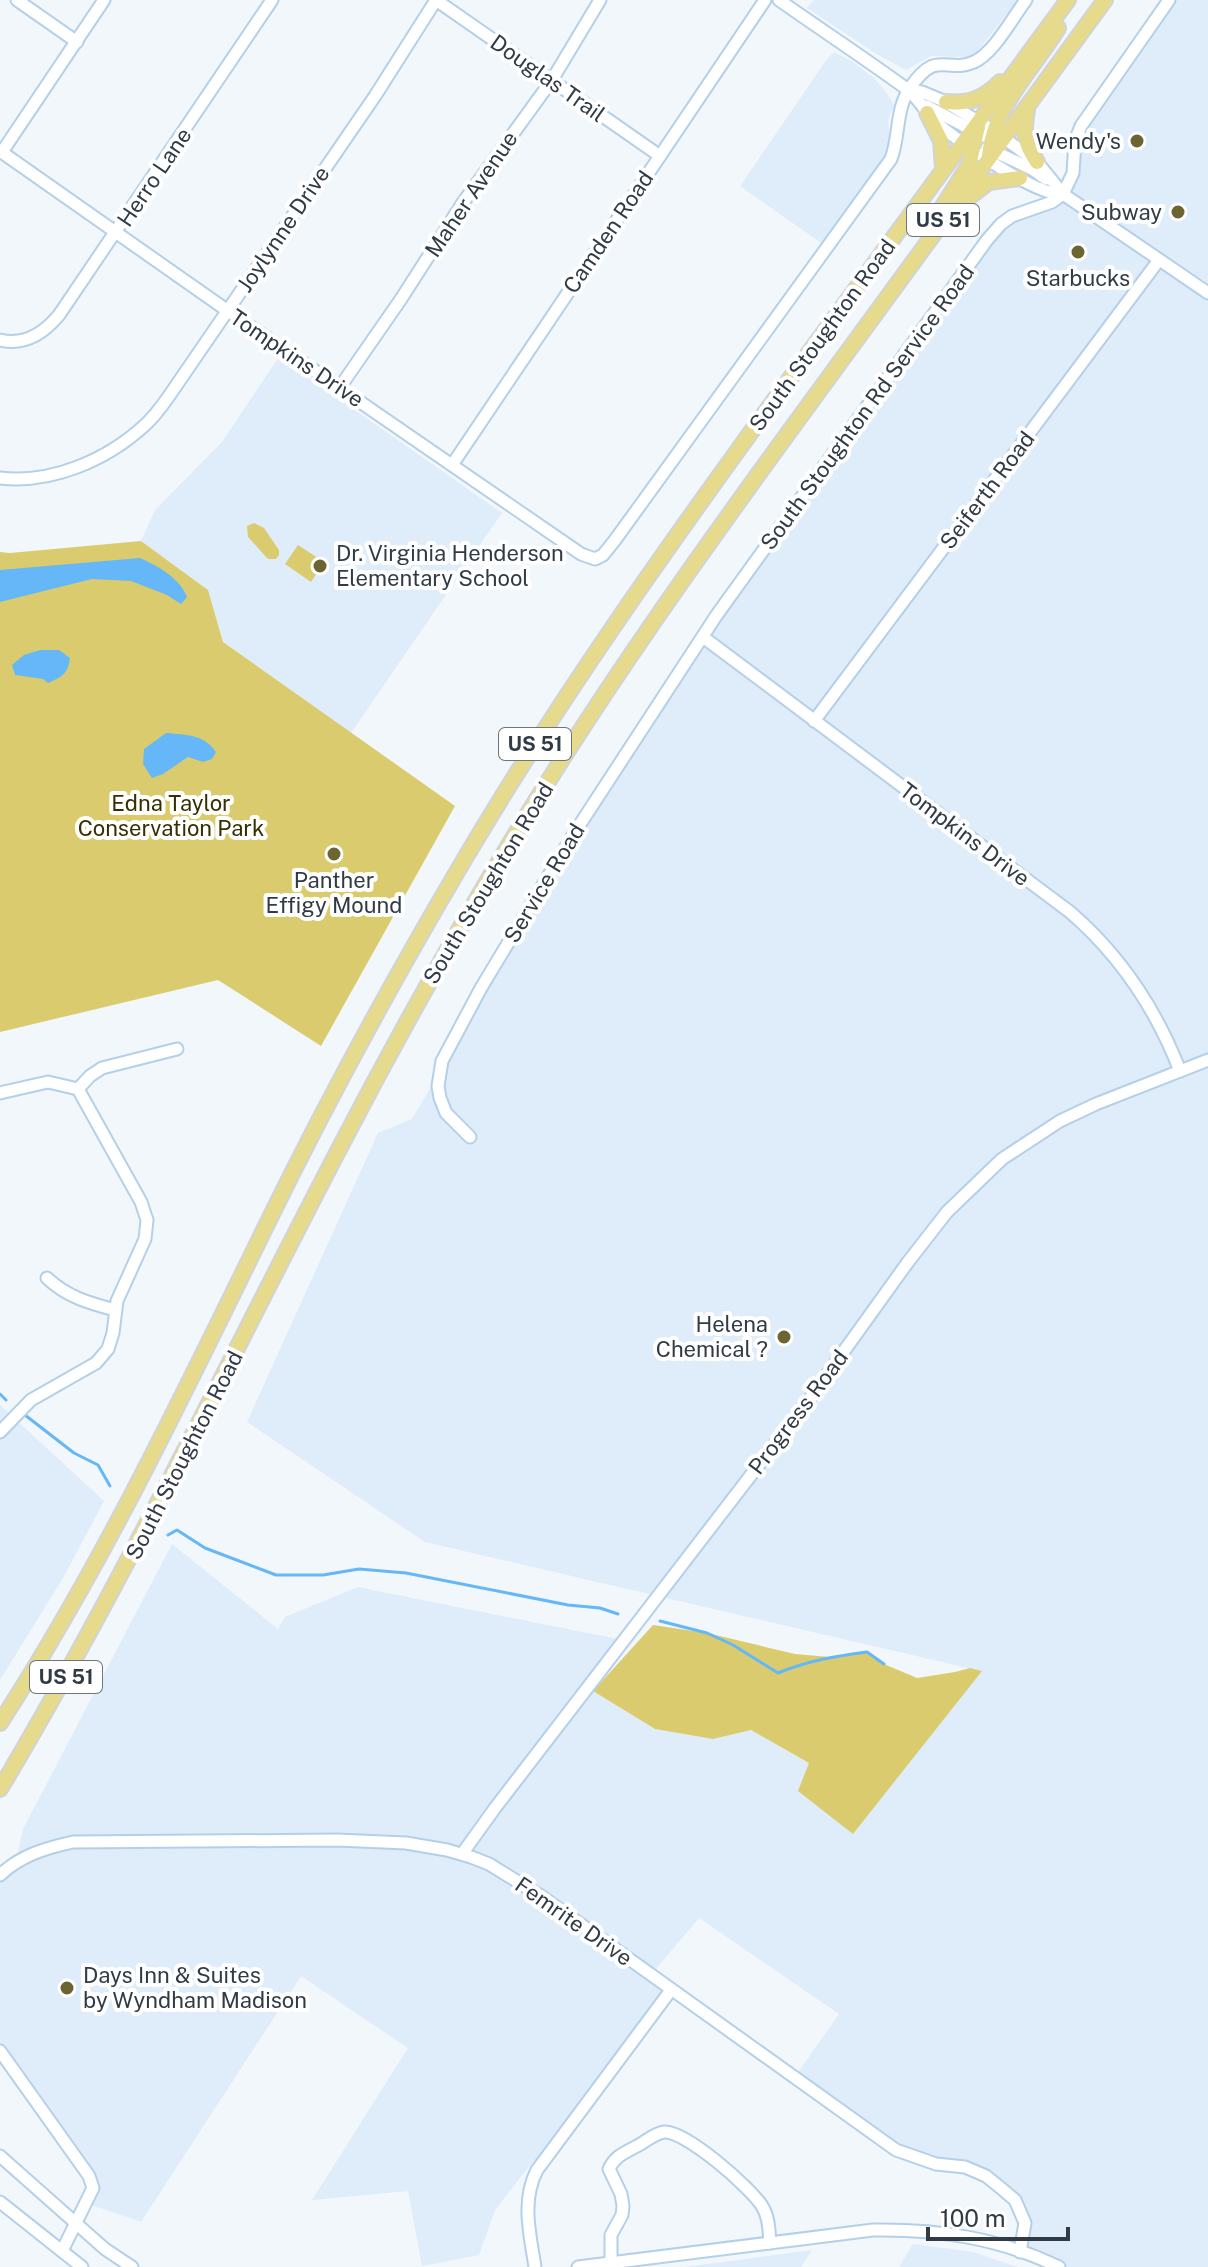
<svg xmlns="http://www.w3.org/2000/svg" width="1208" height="2267" font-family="'Public Sans',sans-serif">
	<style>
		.built { fill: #dfecf9 }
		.green { fill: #dacc6e }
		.water { fill: #65b7f8 }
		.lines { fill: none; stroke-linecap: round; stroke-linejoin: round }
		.stream { stroke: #65b7f8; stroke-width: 3 }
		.minor-casing { stroke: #b4d0e9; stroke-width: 15 }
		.major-casing { stroke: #d1d4d6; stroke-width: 18 }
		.minor { stroke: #fff; stroke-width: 11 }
		.major { stroke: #e6da8d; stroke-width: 14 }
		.poi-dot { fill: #6c6431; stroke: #fff; stroke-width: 3 }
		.labels { text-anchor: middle; stroke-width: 8; stroke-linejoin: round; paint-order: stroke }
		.shield { fill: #fff; stroke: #6e767d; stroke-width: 2 }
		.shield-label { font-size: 20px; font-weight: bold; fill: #303b45 }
		.street-label { font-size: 22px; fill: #303b45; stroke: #fff }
		.poi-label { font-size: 22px; fill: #303b45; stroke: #fff; text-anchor: end }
		.park-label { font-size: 22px; fill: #352f01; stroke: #fff }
	</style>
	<rect width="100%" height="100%" fill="#f2f7fc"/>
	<!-- built -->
	<g class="built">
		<path d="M814 0H1018L975 54 967 57 931 56 906 70 875 53 807 8Z"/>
		<path d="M1169 0H1208V2267H1059L1020 2252 1025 2223 1015 2200 986 2176 906 2154 794 2078 839 2014 699 1918 651 1975 671 1990 542 2164 534 2160 495 2210 479 2255 422 2266 408 2191 312 2200 408 2048 301 1976 141 2222 86 2203 93 2188 0 2051V1875L16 1861 23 1829 172 1544 278 1629 285 1617 358 1587 623 1640 588 1688 655 1729 713 1739 751 1730 809 1763 981 1671 425 1542 247 1422 378 1133 412 1119 629 747 995 231 1063 194 1075 141Z"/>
		<path d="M834 52 853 62 874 78 886 92 894 105 888 120 890 140 887 153 821 243 740 186 827 59Z"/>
		<path d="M279 357 502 513 351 733 223 642 208 590 141 541 155 510 222 442Z"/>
		<path d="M0 1405 104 1501 63 1578 0 1680Z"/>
		<path d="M913 2244 973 2252 1018 2267H899Z"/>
		<path d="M812 2250 801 2267H685Z"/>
	</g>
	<!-- green -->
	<g class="green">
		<path d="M254 523 264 528 279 550V555L276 559H268L248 537 247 526Z"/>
		<path d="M141 541 208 590 223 642 455 806 321 1046 218 980 0 1032V552L10 553Z"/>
		<path d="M298 545 324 562 311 582 285 564Z"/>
		<path d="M653 1625 707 1633 795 1654 830 1657 867 1652 884 1664 917 1678 955 1672 970 1668 982 1671 853 1834 798 1791 809 1763 751 1730 713 1739 655 1729 593 1691Z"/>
	</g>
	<!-- water -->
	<g class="water">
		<path d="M140 558C158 566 180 578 187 597L181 604 167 595 131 581 92 579 0 602V570Z"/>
		<path d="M40 650H59L70 658C68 674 62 677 48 683L43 679 15 675 12 665 24 655Z"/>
		<path d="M166 733C186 735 204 734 216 752L212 759 203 762 188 757 163 774 152 778 143 764 144 749Z"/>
	</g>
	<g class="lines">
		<!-- stream -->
		<g class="stream">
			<path d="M0 1394 6 1400"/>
			<path d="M25 1415 74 1453 98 1465 110 1486"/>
			<path d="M168 1535 177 1530 205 1548 276 1575H323L359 1569 406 1573 568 1605 600 1608 618 1614"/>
			<path d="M660 1621 707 1633 733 1645 778 1673C807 1661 836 1656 867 1652L884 1664"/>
		</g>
		<!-- minor casing -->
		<g class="minor-casing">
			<g id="minor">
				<path d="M17 0 77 42"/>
				<path d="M436 0 660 156"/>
				<path d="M779 0C820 29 863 57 904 87 917 95 925 112 937 123 957 141 1038 197 1063 194"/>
				<path d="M909 89 922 92 946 102 994 131 1037 162 1063 194 1208 293"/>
				<path d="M926 106 984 136 1000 140"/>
				<path d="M987 148 1032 169 1046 179"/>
				<path d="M0 151 228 311 581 554 595 559 603 555 615 540 891 159C900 136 895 110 910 88 937 48 946 74 974 62 994 53 1013 17 1026 0"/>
				<path d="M2 152 104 0"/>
				<path d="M0 340C25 346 44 333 59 315L272 0"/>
				<path d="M340 387 401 299 462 204 552 80 600 0"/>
				<path d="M452 465 765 0"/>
				<path d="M0 478C52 484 107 460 145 425 154 417 162 406 169 396L375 96 436 0"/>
				<path d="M703 637 1070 912C1121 956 1156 1009 1180 1071"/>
				<path d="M814 721 1159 260"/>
				<path d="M78 1089 90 1076 102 1068 177 1049"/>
				<path d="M0 1093 48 1082 78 1089 141 1202 147 1220 145 1239 117 1301 113 1333 108 1349 96 1363 31 1400 0 1432"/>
				<path d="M470 1137 446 1113 440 1098 438 1086 442 1061 481 988 573 835 716 616 987 240 1001 224 1012 216 1052 202 1063 194 1073 173 1075 141 1081 126 1169 0"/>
				<path d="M47 1278C67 1297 89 1303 115 1310"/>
				<path d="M462 1854 495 1808 811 1397 908 1262 947 1212 1002 1159 1060 1121 1096 1104 1208 1060"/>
				<path d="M0 1875C21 1855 46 1848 73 1842L337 1840 406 1843 447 1850 471 1857 489 1864 544 1898 896 2150 936 2164 965 2167 986 2176 1002 2189 1015 2200 1025 2223 1020 2252"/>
				<path d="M0 2051 89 2176 93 2188 62 2251"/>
				<path d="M0 2156 105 2249 132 2267"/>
				<path d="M0 2202 82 2267"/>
				<path d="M611 2263V2235L622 2215 623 2206 621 2194 609 2169C615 2156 624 2153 637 2146 645 2142 655 2133 664 2132 685 2130 751 2188 762 2206 769 2217 769 2230 770 2243"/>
				<path d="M535 2267C530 2234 521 2201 537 2170L671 1990"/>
				<path d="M578 2267 873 2230C939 2229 999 2238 1059 2267"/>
			</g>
		</g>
		<!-- major casing -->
		<g class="major-casing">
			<g id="major">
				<path d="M946 102C969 104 983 99 1000 82"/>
				<path d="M1027 110C1023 134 1024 142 1037 162"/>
				<path d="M927 113 941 141 943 168"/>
				<path d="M989 156C993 107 1034 68 1058 28"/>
				<path d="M967 199 989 182 1020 178"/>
				<path d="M933 222 969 165 978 127"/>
				<path d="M0 1723C102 1566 182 1397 265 1228 326 1103 393 980 464 860 559 699 668 546 778 395 875 263 971 132 1068 0"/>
				<path d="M0 1789C123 1583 226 1366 337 1153 394 1043 454 936 518 830 606 685 705 547 805 410 905 274 1005 137 1105 0"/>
			</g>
		</g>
		<!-- minor -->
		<use href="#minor" class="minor"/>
		<!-- major -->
		<use href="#major" class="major"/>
	</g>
	<!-- markers -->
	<g class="poi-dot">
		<circle cx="1137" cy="141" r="8"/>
		<circle cx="1178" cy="212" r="8"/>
		<circle cx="1078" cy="252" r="8"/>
		<circle cx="320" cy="566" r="8"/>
		<circle cx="334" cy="854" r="8"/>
		<circle cx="784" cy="1337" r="8"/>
		<circle cx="67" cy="1988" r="8"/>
	</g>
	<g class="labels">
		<!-- shield labels -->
		<g class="shield">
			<rect x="907" y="204" width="72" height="32" rx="6"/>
			<rect x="499" y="728" width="72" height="32" rx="6"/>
			<rect x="30" y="1661" width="72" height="32" rx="6"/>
		</g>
		<g class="shield-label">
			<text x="943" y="227">US 51</text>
			<text x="535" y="751">US 51</text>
			<text x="66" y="1684">US 51</text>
		</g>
		<!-- street labels -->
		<g class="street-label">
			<text transform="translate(548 78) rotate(35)" y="8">Douglas Trail</text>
			<text transform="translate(154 177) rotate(-56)" y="8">Herro Lane</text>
			<text transform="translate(471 194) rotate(-56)" y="8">Maher Avenue</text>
			<text transform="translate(283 229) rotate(-56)" y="8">Joylynne Drive</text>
			<text transform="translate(608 232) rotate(-56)" y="8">Camden Road</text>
			<text transform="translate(822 335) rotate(-54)" y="8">South Stoughton Road</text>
			<text transform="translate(297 358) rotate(34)" y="8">Tompkins Drive</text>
			<text transform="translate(867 407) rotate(-54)" y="8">South Stoughton Rd Service Road</text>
			<text transform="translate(987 490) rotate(-53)" y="8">Seiferth Road</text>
			<text transform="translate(965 834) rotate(37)" y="8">Tompkins Drive</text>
			<text transform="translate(488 883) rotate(-59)" y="8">South Stoughton Road</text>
			<text transform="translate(544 883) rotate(-59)" y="8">Service Road</text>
			<text transform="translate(798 1412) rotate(-53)" y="8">Progress Road</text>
			<text transform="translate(184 1455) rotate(-63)" y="8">South Stoughton Road</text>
			<text transform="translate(574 1921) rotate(35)" y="8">Femrite Drive</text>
		</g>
		<!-- poi labels -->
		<g class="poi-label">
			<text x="1121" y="149">Wendy's</text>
			<text x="1162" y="220">Subway</text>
			<text x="1078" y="286" text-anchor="middle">Starbucks</text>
			<text x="336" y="561" text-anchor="start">Dr. Virginia Henderson<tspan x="336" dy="25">Elementary School</tspan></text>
			<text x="334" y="888" text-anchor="middle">Panther<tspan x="334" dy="25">Effigy Mound</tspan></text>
			<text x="768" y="1332">Helena<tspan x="768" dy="25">Chemical ?</tspan></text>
			<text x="83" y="1983" text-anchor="start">Days Inn &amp; Suites<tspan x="83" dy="25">by Wyndham Madison</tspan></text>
		</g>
		<!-- park labels -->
		<g class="park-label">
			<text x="171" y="811">Edna Taylor<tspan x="171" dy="25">Conservation Park</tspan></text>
		</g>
	</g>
	<!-- scale -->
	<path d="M928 2227v12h140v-12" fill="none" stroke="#303b45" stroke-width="4"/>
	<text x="940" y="2227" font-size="24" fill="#303b45" stroke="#ffffff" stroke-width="6" paint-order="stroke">100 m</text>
</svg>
